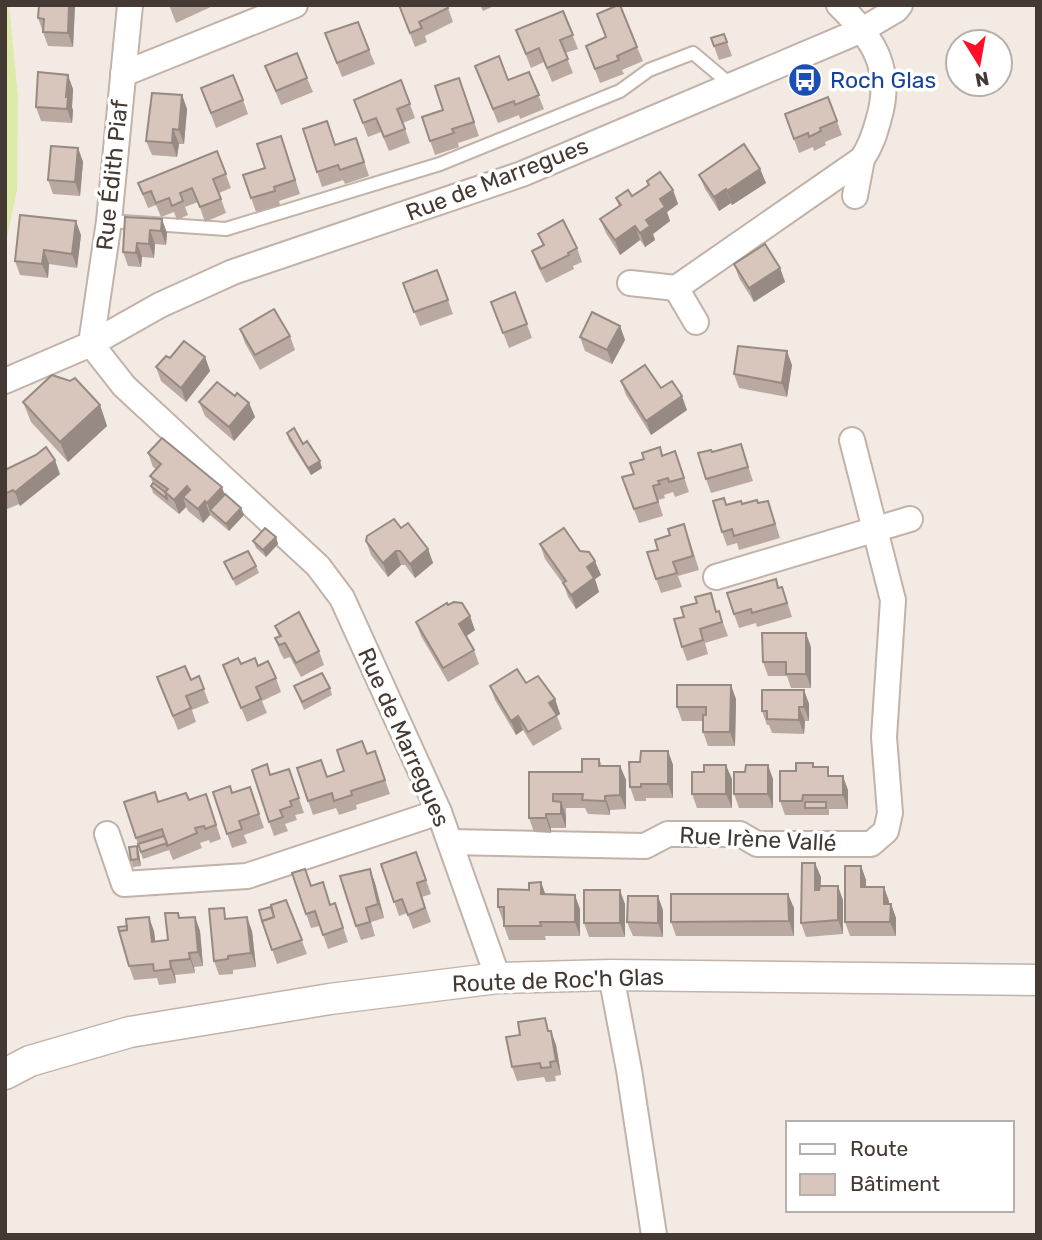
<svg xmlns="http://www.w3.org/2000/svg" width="1042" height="1240" font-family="Rubik,sans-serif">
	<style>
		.green { fill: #deeba8 }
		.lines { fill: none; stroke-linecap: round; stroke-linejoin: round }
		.service-casing { stroke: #c2b2a8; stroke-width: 16 }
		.minor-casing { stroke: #c2b2a8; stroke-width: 28 }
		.tertiary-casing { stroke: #c2b2a8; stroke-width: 33 }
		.service { stroke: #fff; stroke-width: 12 }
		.minor { stroke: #fff; stroke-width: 24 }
		.tertiary { stroke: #fff; stroke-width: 30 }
		.wall { fill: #baa9a1 }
		.shaded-wall { fill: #978a83 }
		.building { fill: #d8c5bb; stroke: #978a83; stroke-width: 2 }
		.labels { text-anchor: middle; stroke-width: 7; stroke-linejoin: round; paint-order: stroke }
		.transit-label { font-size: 23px; fill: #164399; stroke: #fff; text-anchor: start }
		.street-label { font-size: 23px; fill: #453933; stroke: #fff }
	</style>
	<rect width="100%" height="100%" fill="#f3eae3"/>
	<!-- green -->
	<path class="green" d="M5 5H9L18 97 17 190 5 247Z"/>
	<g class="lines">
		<!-- service casing -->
		<g class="service-casing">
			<path id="service" d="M109 221 226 229 440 164 620 91 649 70 693 53 731 85"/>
		</g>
		<!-- minor casing -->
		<g class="minor-casing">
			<g id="minor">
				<path d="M123 74 295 5"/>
				<path d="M855 196 862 159"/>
				<path d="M630 283 676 288 862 159C871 146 875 133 879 118 893 69 874 39 839 5"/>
				<path d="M676 288 696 322"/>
				<path d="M91 344 124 386 318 566 342 598 439 812 498 978"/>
				<path d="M91 344 109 221 130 5"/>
				<path d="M5 381 91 344 160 305 233 272 522 174 862 30 896 10 900 5"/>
				<path d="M716 577 910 519"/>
				<path d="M107 834 124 884 247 876 439 812"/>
				<path d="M450 842 645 846 668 834H740L757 844H871L886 831 890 813 884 737 893 600 852 440"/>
				<path d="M611 975 629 1070 654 1235"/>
			</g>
		</g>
		<!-- tertiary casing -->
		<g class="tertiary-casing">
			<path id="tertiary" d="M5 1074 30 1061 130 1032 330 999 498 978 611 975 1037 980"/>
		</g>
		<!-- service -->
		<use href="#service" class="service"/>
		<!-- minor -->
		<use href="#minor" class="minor"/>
		<!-- tertiary -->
		<use href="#tertiary" class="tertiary"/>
	</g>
	<!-- wall -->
	<g class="wall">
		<path d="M75 5 73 47 48 46 38 18Z"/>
		<path d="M169 5H215L176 23Z"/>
		<path d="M399 5H447L453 22 425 36 427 42 415 47Z"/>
		<path d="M480 5H496L483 11Z"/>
		<path d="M563 11 578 49 565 53 573 73 552 82 544 62 531 68 516 30Z"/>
		<path d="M597 14 637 47 643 61 622 70 624 74 600 83 586 46 606 37Z"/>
		<path d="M325 33 369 50 375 64 342 77Z"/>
		<path d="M724 34 732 56 719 60 711 38Z"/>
		<path d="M265 66 307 78 313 92 281 105Z"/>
		<path d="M475 66 508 80 529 72 544 109 520 119 519 115 498 123Z"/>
		<path d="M459 78 479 136 458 143 459 147 435 155 422 117 443 110Z"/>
		<path d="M401 80 415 118 403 123 410 143 389 151 381 132 368 137 354 100Z"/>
		<path d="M201 88 243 100 248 114 216 128Z"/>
		<path d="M73 89 72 107 73 111 72 123 41 121 36 107Z"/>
		<path d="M182 95 187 109 184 144H179L177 157 152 155 146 141Z"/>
		<path d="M828 97 842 135 825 142 826 145 814 151 813 147 799 153 785 114Z"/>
		<path d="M335 145 361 152 369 176 345 184 343 180 322 187 317 172Z"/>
		<path d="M78 148 83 162 80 196 53 194 48 180Z"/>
		<path d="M286 150 300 194 279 201 280 205 256 212 243 175 265 168Z"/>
		<path d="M217 151 231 188 219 193 226 213 205 222 198 202 185 207 188 215 177 220 174 212 161 217 156 205 148 208 138 183Z"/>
		<path d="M760 169 766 183 732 205 731 203 719 211 705 189 699 175Z"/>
		<path d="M647 181 673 190 678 204 667 212 670 221 653 234 655 240 645 247 640 240 620 255 606 233 600 219 619 207 616 198 632 196 648 185Z"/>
		<path d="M125 217 167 233 166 245 155 244 154 258 142 257 141 267 128 266 123 252Z"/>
		<path d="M538 234 577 248 582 262 573 266 574 269 546 283 537 265 532 251 543 246Z"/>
		<path d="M81 235 77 268 49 264 48 278 20 275 15 261Z"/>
		<path d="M734 264 780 268 785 282 754 302 739 278Z"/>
		<path d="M437 270 453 314 420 326 403 283Z"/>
		<path d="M515 292 532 338 509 348 491 302Z"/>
		<path d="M620 326 625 340 612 364 585 351 580 337Z"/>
		<path d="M240 329 290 336 295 350 260 370 245 343Z"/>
		<path d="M205 357 210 371 186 402 161 381 156 367Z"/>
		<path d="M792 365 787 397 739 388 734 374Z"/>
		<path d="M621 381 661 388 687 410 651 435 626 395Z"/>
		<path d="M235 396 249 403 255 417 234 441 205 416 199 402Z"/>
		<path d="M23 402 100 405 107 426 68 462 31 422Z"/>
		<path d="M287 433 303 444 322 468 311 475 289 440Z"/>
		<path d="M741 444 753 481 711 493 706 479 712 452Z"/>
		<path d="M660 447 663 455 680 465 689 492 675 497 673 492 664 495 665 498 658 500 663 516 639 523 622 477 634 474 644 459Z"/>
		<path d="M148 453 224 494 241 508 244 515 229 531 210 515 203 523 188 511 186 507 179 514 153 493 151 486 153 483 150 476 157 470 153 467Z"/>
		<path d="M5 470 60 474 20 506 19 504 5 510Z"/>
		<path d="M758 503 773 515 780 538 739 550 737 543 727 546 722 532 726 505Z"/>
		<path d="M401 528 428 549 433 563 415 578 405 565H401L388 577 371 555 366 541Z"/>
		<path d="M276 537 278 544 266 557 256 548 253 541Z"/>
		<path d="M689 538 699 570 678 576 682 587 661 593 656 579 658 550Z"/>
		<path d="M540 544 580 551 601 575 595 579 599 592 576 609 568 597 564 585 545 559Z"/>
		<path d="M224 562 256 566 259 573 236 586Z"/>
		<path d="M779 588 787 601 792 617 757 627 756 623 739 628 734 614Z"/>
		<path d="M448 605 475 630 466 636 474 650 479 664 448 682 421 636 416 622Z"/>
		<path d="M717 611 724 625 728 636 705 643 708 654 687 661 682 647Z"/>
		<path d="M275 626 319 651 324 665 301 677 290 657 284 659 280 652 275 638 279 637Z"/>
		<path d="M811 647V688H791L787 676H768L763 662Z"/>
		<path d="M241 664 258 666 276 678 281 692 262 701 267 713 247 722 223 665Z"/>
		<path d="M199 676 209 703 192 710 196 722 178 730 157 677 191 680Z"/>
		<path d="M526 683 555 699 560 714 557 716 562 729 533 746 523 730 516 735 495 700 490 686Z"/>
		<path d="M294 686 330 688 332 695 304 710Z"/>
		<path d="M804 690 809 704V721H805L804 734 772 733 769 725H767L762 711Z"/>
		<path d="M736 699 735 746H708L703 732V721H682L677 707Z"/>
		<path d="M375 751 390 794 356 805 357 809 339 815 336 808 313 815 297 768 327 777 344 771 367 754Z"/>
		<path d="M668 751 673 765V798H646V801H635L630 787 640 762Z"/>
		<path d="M599 759 602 766H620L626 780V809L610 810V815L588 814 585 808H566V828H551V833L534 832 529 818V772H582Z"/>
		<path d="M813 763 814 767 831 776 848 790V809H829V815H785L780 801 796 771Z"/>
		<path d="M289 769 304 813 295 815 297 820 285 824 288 831 274 836 269 822 271 775Z"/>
		<path d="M704 772 732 779V808H697L692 794Z"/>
		<path d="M773 779V808H739L734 794Z"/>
		<path d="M250 787 264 828 244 835 247 843 232 848 213 792H233Z"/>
		<path d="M206 794 221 839 210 843 209 840 200 843 202 848 173 860 169 850 143 859 136 838 158 802 189 800Z"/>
		<path d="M137 846 139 853 141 866 133 867 131 860Z"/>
		<path d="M416 852 431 894 422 897 431 922 413 929 407 913 399 916 381 864Z"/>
		<path d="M861 866 866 880V887H884L889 904H891L896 918V936H850L845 922Z"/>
		<path d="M370 869 375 883 384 918 371 922 375 936 361 940 356 926Z"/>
		<path d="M292 873 311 886 331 905 335 903 348 942 328 949 320 926 311 928Z"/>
		<path d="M821 877 820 886 843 900V934L806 937 801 923Z"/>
		<path d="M541 882 545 894 580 909V936H545L546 940H509L504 926V921H503L498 907Z"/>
		<path d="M286 900 307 954 277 964 259 910Z"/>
		<path d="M625 904V937H589L584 923Z"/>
		<path d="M794 908V936H676L671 922Z"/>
		<path d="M663 910V937L633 936 627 922Z"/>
		<path d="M195 917 200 931 203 966 194 967 195 973 175 975 176 983 159 985 157 978 134 980 129 966 127 926 154 931 155 941 168 940 180 918Z"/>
		<path d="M228 919 252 931 256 967 233 970V974L219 975 214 961Z"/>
		<path d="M550 1031 556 1045 561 1075 555 1076 556 1081 546 1082 544 1077 517 1081 512 1067Z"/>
	</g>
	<!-- shaded-wall -->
	<g class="shaded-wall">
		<path d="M69 5H75L73 47 68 33Z"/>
		<path d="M68 75 73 89 72 107 73 111 72 123 67 109 66 97Z"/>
		<path d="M182 95 187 109 184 144 179 130Z"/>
		<path d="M173 129 179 144 177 157 172 143Z"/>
		<path d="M78 148 83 162 80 196 75 182Z"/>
		<path d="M760 169 766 183 732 205 727 191Z"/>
		<path d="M726 189 731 203 719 211 714 197Z"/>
		<path d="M673 190 678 204 667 212 670 221 653 234 655 240 645 247 640 233 646 220 660 199Z"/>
		<path d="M162 219 167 233 166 245 161 231Z"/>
		<path d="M76 221 81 235 77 268 72 254Z"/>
		<path d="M635 226 640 240 620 255 615 240Z"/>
		<path d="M150 230 155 244 154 258 149 244Z"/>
		<path d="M137 243 142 257 141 267 136 253Z"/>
		<path d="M44 250 49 264 48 278 42 264Z"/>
		<path d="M780 268 785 282 754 302 749 288Z"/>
		<path d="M620 326 625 340 612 364 607 350Z"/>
		<path d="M787 351 792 365 787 397 782 383Z"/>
		<path d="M205 357 210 371 186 402 181 388Z"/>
		<path d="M682 396 687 410 651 435 646 421Z"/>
		<path d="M249 403 255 417 234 441 229 427Z"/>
		<path d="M100 405 107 426 68 462 60 442Z"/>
		<path d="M55 460 60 474 20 506 15 492Z"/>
		<path d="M320 461 322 468 311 475 308 468Z"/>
		<path d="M187 486 192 501 183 497 186 507 179 514 174 500Z"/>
		<path d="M222 487 227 501 210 510 207 503Z"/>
		<path d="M205 501 210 515 203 523 198 509Z"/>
		<path d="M241 508 244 515 229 531 226 524Z"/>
		<path d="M276 537 278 544 266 557 263 550Z"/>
		<path d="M428 549 433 563 415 578 410 564Z"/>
		<path d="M396 551 401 565 388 577 383 563Z"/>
		<path d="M595 561 601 575 595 579 599 592 576 609 571 595 587 567Z"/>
		<path d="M470 616 475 630 464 638 459 624Z"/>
		<path d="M806 633 811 647V688L806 674Z"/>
		<path d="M731 685 736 699 735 746 730 732Z"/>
		<path d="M804 690 809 704V721L804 707Z"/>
		<path d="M555 699 560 714 557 716 549 703Z"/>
		<path d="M799 707 805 721 804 734 799 720Z"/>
		<path d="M518 716 523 730 516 735 511 721Z"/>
		<path d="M668 751 673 765V798L668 784Z"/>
		<path d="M726 765 732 779V808L726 794Z"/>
		<path d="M768 765 773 779V808L768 794Z"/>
		<path d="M620 766 626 780V809L620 795Z"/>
		<path d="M843 776 848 790V809L843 795Z"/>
		<path d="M605 796 610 810V815L605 801Z"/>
		<path d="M561 802 566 816V828L561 814Z"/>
		<path d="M546 814 551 828V833L546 818Z"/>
		<path d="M137 846 139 853 141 866 138 859Z"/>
		<path d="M815 863 821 877 820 904 815 890Z"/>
		<path d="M861 866 866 880V901L861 887Z"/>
		<path d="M370 869 375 883 384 918 378 904Z"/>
		<path d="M541 882 546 896 541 894Z"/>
		<path d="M838 886 843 900V934L838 920Z"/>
		<path d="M884 887 889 901V918L884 904Z"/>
		<path d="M620 890 625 904V937L620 923Z"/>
		<path d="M788 894 794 908V936L789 921Z"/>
		<path d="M575 895 580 909V936L575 922Z"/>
		<path d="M658 896 663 910V937L658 923Z"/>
		<path d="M891 904 896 918V936L890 922Z"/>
		<path d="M149 917 154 931 157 956 152 942Z"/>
		<path d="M195 917 200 931 203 966 198 952Z"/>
		<path d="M247 917 252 931 256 967 251 953Z"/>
		<path d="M189 953 194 967 195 973 190 959Z"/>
		<path d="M170 961 175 975 176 983 171 969Z"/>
		<path d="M551 1031 556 1045 561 1075 556 1061Z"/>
	</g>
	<!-- building -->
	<g class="building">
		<path d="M39 5H69L68 33 43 32 44 19 38 18Z"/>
		<path d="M399 5H447L448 8 419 22 422 28 410 33Z"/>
		<path d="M618 5H620L637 47 617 56 619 60 595 69 586 46 606 37 597 14Z"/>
		<path d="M563 11 573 35 560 40 568 59 547 68 539 48 526 54 516 30Z"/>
		<path d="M358 22 369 50 337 63 325 33Z"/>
		<path d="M724 34 727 42 714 46 711 38Z"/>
		<path d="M297 53 307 78 276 91 265 66Z"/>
		<path d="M499 56 508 80 529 72 539 95 515 105 514 101 493 109 475 66Z"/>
		<path d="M38 72 68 75 66 97H68L67 109 36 107Z"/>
		<path d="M233 75 243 100 211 113 201 88Z"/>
		<path d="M459 78 474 122 452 129 454 133 430 141 422 117 443 110 435 86Z"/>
		<path d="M401 80 410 104 397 109 405 129 384 137 376 118 363 123 354 100Z"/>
		<path d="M152 93 182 95 179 130 173 129 172 143 146 141Z"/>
		<path d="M828 97 837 121 820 128 821 131 809 137 808 133 794 139 785 114Z"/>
		<path d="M327 121 335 145 356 138 364 162 340 170 338 165 317 172 303 129Z"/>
		<path d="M281 136 295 180 274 187 275 191 251 198 243 175 265 168 257 144Z"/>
		<path d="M744 144 760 169 727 191 726 189 714 197 699 175Z"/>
		<path d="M51 146 78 148 75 182 48 180Z"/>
		<path d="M217 151 226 174 213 179 221 199 200 207 192 188 180 193 183 201 172 206 169 198 156 203 151 191 143 194 138 183Z"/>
		<path d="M660 172 673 190 660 199 665 207 646 220 650 226 640 233 635 226 615 240 600 219 621 205 616 198 628 190 632 196 649 185 647 181Z"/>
		<path d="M20 215 76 221 72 254 44 250 42 264 15 261Z"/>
		<path d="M125 217 162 219 161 231 150 230 149 244 137 243 136 253 123 252Z"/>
		<path d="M563 220 577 248 568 253 569 255 541 269 532 251 544 245 538 234Z"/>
		<path d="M765 244 780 268 749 288 734 264Z"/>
		<path d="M437 270 448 300 414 312 403 283Z"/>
		<path d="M515 292 527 324 503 333 491 302Z"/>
		<path d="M274 309 290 336 255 355 240 329Z"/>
		<path d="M592 312 620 326 607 350 580 337Z"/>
		<path d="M184 341 205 357 181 388 156 367 166 356 170 358Z"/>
		<path d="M738 346 787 351 782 383 734 374Z"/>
		<path d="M645 365 661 388 672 381 682 396 646 421 621 381Z"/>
		<path d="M52 375 70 381 75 378 100 405 60 442 23 402Z"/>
		<path d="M217 382 235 396 237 393 249 403 229 427 199 402Z"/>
		<path d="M294 428 303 444 307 441 320 461 308 468 287 433Z"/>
		<path d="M162 438 222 487 207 503 205 501 198 509 183 497 190 490 187 486 174 500 165 492 168 489 150 476 161 464 148 453Z"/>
		<path d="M741 444 748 467 706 479 698 453 711 450 712 452Z"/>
		<path d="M46 447 55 460 15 492 13 490 5 494V470L36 455Z"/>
		<path d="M660 447 662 456 675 451 684 478 669 482 668 478 658 481 660 484 653 486 658 502 634 509 622 477 634 474 630 463 644 459 642 453Z"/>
		<path d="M153 483 165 492 167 499 151 486Z"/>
		<path d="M225 494 241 508 226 524 210 510Z"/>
		<path d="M724 498 726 505 741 501 742 504 757 500 758 503 768 501 775 524 734 536 732 529 722 532 713 501Z"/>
		<path d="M394 519 401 528 408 523 428 549 410 564 400 551H396L383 563 366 541 367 536Z"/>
		<path d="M684 524 693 556 673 562 677 573 656 579 647 552 658 550 655 540 670 535 668 529Z"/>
		<path d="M265 528 276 537 263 550 253 541Z"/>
		<path d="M564 528 580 551 589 552 595 561 587 567 594 578 571 595 563 583 566 581 540 544Z"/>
		<path d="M248 551 256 566 233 579 224 562Z"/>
		<path d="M776 579 778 588 782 587 787 603 752 613 751 609 734 614 727 593Z"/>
		<path d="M711 593 716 612 719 611 722 622 700 629 703 640 682 647 674 619 684 617 681 607 697 603 695 597Z"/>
		<path d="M454 602 462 603 470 616 459 624 474 650 443 668 416 622 447 603 448 605Z"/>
		<path d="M299 612 319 651 296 663 285 643 279 645 275 638 281 636 275 626Z"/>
		<path d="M762 633H806V674H786V662H763Z"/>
		<path d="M238 658 241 664 255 658 258 666 268 661 276 678 256 687 261 699 241 708 223 665Z"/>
		<path d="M185 666 191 680 199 676 204 689 186 696 191 708 173 716 157 677Z"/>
		<path d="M517 669 526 683 538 676 555 699 549 703 557 715 528 732 518 716 511 721 490 686Z"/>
		<path d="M322 673 330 688 302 702 294 686Z"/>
		<path d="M677 685H731L730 732H703V715H706V707H677Z"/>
		<path d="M762 690H804V707H799V720L767 719V711H762Z"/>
		<path d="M362 741 367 754 375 751 385 780 351 791 352 795 334 801 332 793 308 801 297 768 321 760 327 777 344 771 337 750Z"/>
		<path d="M641 751H668V784H641V787H630L629 762H640Z"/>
		<path d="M582 759H599V766H620V795L605 796V801L582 800 583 794H553V801L561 802V814H546V818H529V772H582Z"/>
		<path d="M796 763H813V767H828V776H843V795H803L802 801H780V771H796Z"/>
		<path d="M267 764 270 775 289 769 299 798 290 801 292 806 280 810 283 817 269 822 252 770Z"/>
		<path d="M704 765H726V794H692V772H704Z"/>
		<path d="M746 765H768V794H734V772H745Z"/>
		<path d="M230 786 232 793 250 787 259 814 239 821 242 829 227 834 213 792Z"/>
		<path d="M155 792 158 802 186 793 189 800 206 794 216 825 205 829 204 826 195 828 197 833 167 846 162 829 136 838 124 802Z"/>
		<rect x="805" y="802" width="21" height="6"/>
		<path d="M164 836 167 843 141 852 138 844Z"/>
		<path d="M137 846 138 859 131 860 129 847Z"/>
		<path d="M416 852 426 880 417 883 425 908 408 915 402 899 394 902 381 864Z"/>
		<path d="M802 863H815V890H819L820 886H838V920L801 923Z"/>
		<path d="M845 866H861V887H884V904H891L890 922H845Z"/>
		<path d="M305 869 311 886 323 882 330 905 335 903 343 928 323 935 315 911 306 914 292 873Z"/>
		<path d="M370 869 378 904 366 908 370 922 356 926 340 876Z"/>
		<path d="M541 882V894L575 895V922H540L541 926H504V907H498V889L529 890V883Z"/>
		<rect x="584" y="890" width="36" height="33"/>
		<path d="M671 894H788L789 921 671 922Z"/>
		<path d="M628 896H658V923L627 922Z"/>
		<path d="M286 900 302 940 272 950 262 921 274 917 271 905Z"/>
		<path d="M271 907 274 917 262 921 259 910Z"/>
		<path d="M224 908 225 919 247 917 251 953 228 956V959L214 961 209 909Z"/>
		<path d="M165 913H178L179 918 195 917 198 952 189 953 190 959 170 961 171 969 154 971 153 964 129 966 119 931 127 930 126 919 149 917 152 942 168 940Z"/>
		<path d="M127 926V930L119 931 118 927Z"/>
		<path d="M545 1018 548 1031H551L556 1061 550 1062 551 1067 541 1068 540 1063 512 1067 506 1037 520 1035 518 1022Z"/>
	</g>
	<!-- icons -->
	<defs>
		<g id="bus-disc" transform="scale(1.75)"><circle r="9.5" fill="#1a4fb4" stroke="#fff"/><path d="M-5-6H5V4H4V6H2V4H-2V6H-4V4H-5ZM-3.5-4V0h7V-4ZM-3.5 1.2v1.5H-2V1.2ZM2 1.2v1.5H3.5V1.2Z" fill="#fff"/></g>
	</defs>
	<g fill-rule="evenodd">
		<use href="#bus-disc" x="805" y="80"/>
	</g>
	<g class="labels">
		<!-- transit labels -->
		<g class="transit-label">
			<text x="830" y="88">Roch Glas</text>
		</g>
		<!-- street labels -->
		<g class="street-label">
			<text transform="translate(112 175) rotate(-84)" y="8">Rue Édith Piaf</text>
			<text transform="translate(497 179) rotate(-21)" y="8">Rue de Marregues</text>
			<text transform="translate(404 737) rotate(66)" y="8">Rue de Marregues</text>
			<text transform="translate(758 839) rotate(3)" y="8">Rue Irène Vallé</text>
			<text transform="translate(558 980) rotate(-2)" y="8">Route de Roc'h Glas</text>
		</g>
	</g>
	<!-- border -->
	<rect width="1042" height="1240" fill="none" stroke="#453933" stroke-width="14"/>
	<!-- legend -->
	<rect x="786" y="1121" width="228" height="91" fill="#ffffff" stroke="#b5b0ad" stroke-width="2"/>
	<rect x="800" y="1144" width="35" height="10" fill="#ffffff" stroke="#b5b0ad" stroke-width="2"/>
	<text x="850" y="1156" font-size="21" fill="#453933">Route</text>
	<rect x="800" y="1174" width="35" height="21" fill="#d8c5bb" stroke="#b5b0ad" stroke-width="2"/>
	<text x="850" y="1191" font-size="21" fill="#453933">Bâtiment</text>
	<!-- north arrow -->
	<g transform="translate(979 63) rotate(169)"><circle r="33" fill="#ffffff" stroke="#b5b0ad" stroke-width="2"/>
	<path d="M0-5L12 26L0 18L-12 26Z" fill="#ff0e28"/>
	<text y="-10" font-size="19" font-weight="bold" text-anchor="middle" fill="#453933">N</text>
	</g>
</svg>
